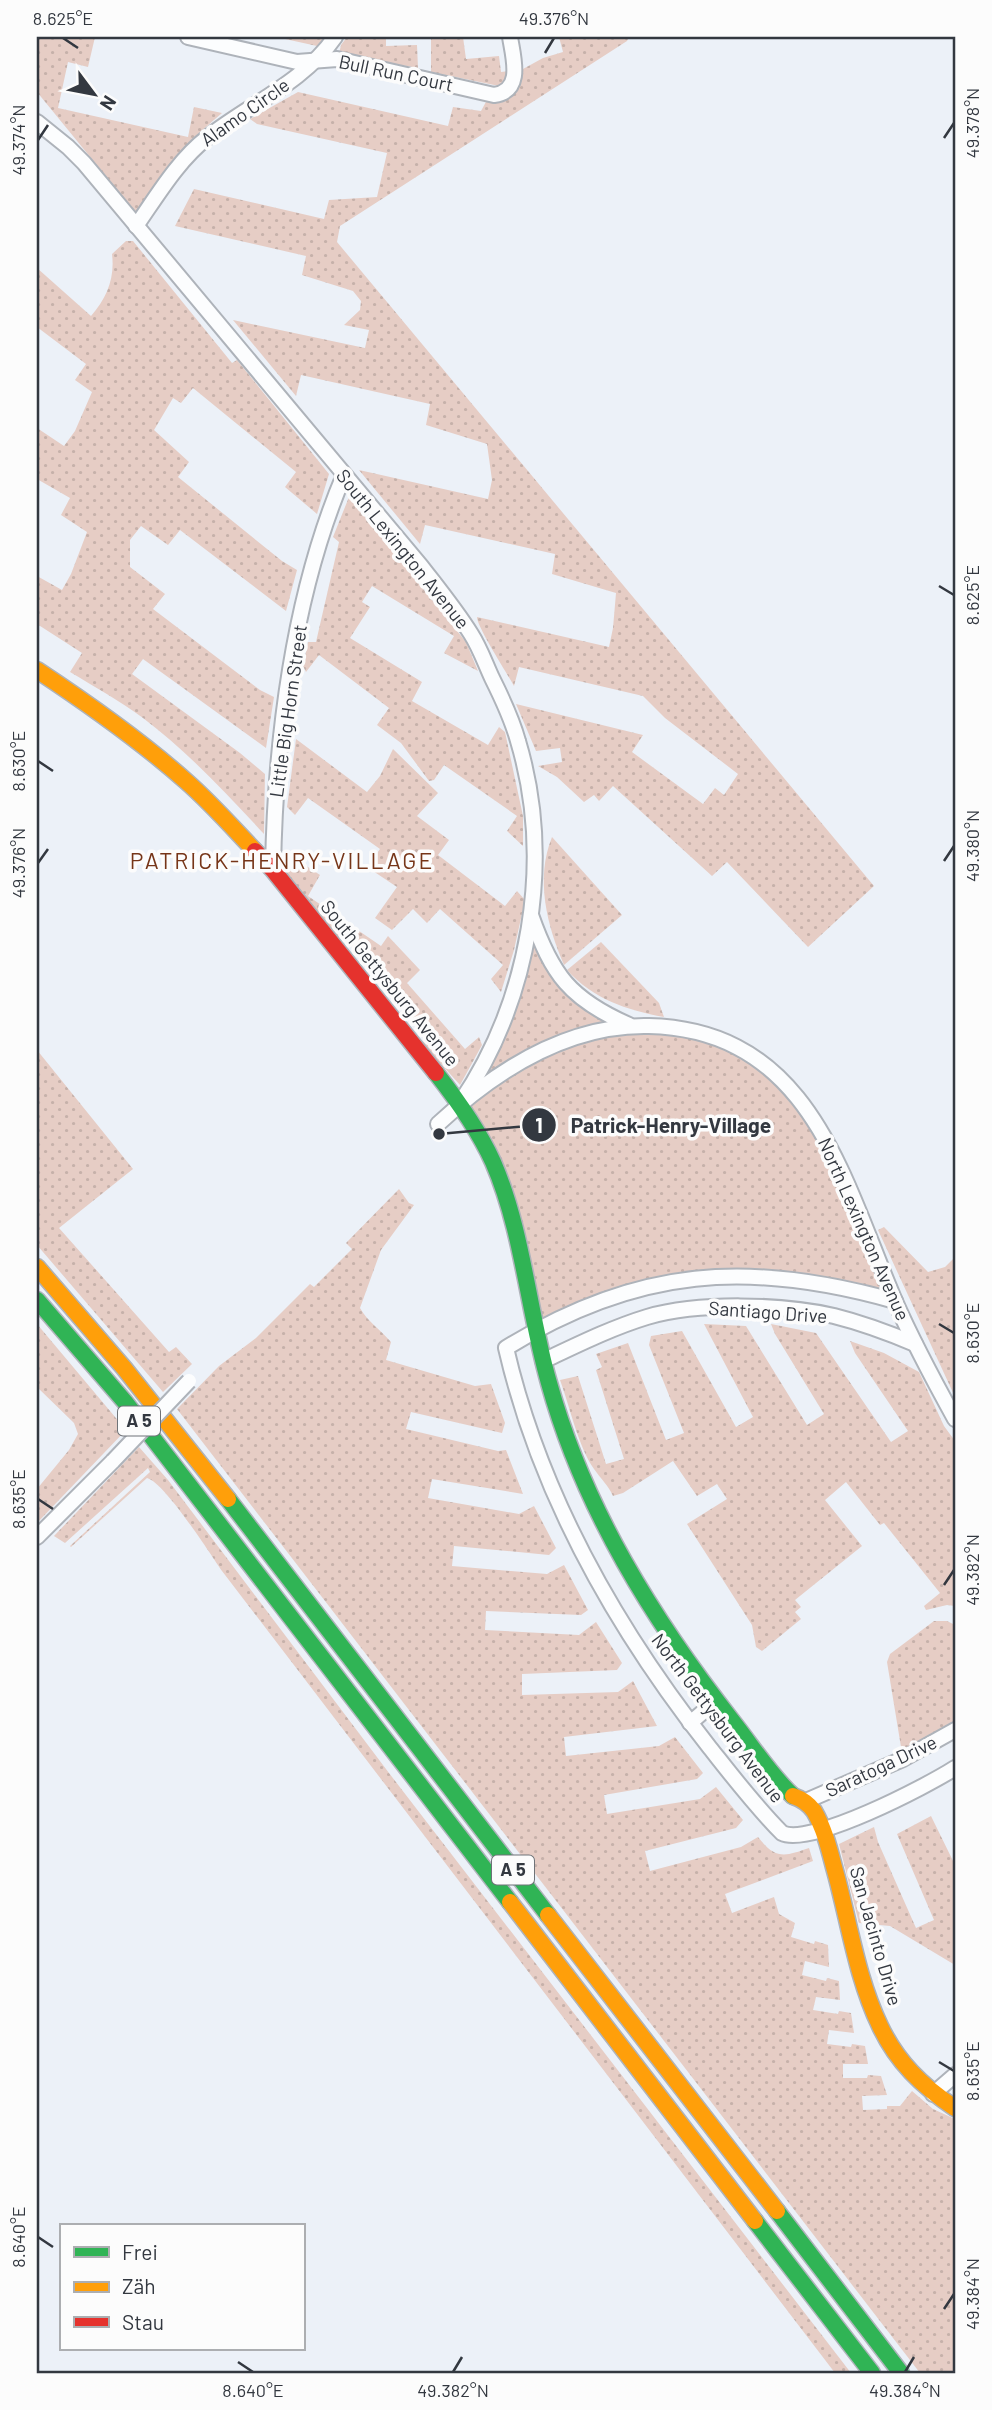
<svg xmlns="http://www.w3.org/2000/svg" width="992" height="2410" font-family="Barlow,sans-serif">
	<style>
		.grass { fill: url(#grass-dots) }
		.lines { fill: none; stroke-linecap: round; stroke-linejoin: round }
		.street-casing { stroke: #aeb3ba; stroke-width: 18 }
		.fast-casing { stroke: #aeb3ba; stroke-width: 19 }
		.slow-casing { stroke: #aeb3ba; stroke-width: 19 }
		.jam-casing { stroke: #aeb3ba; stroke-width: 19 }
		.street { stroke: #fcfdfe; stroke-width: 14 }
		.fast { stroke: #30b455; stroke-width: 16 }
		.slow { stroke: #ff9f0a; stroke-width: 16 }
		.jam { stroke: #e5322d; stroke-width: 16 }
		.street-bridge-casing { stroke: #aeb3ba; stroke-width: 18; stroke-linecap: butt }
		.street-bridge { stroke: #fcfdfe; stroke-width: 14 }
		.ticks { fill: none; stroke: #333840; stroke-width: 2.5 }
		.labels { text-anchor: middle; stroke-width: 7; stroke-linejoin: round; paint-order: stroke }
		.shield { fill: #fcfcfc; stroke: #6f7378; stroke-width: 2 }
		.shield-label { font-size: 18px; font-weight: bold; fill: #333840 }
		.street-label { font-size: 19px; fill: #333840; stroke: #fcfcfc }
		.quarter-label { font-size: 23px; letter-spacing: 2px; fill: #763518; stroke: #fcfcfc }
		.leader { fill: none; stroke: #333840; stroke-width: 2.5 }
		.callout-dot { fill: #333840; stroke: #fcfcfc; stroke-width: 2.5 }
		.mark-label { font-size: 21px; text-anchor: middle; font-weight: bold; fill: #fff }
		.callout-label { font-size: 21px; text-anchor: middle; font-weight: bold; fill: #333840; stroke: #fcfcfc; stroke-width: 7; stroke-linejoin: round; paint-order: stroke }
		.neatline { fill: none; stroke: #333840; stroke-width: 2.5 }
		.ticks-label { font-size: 18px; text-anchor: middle; fill: #333840 }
	</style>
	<defs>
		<pattern id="grass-dots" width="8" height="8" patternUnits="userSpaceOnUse" patternTransform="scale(1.75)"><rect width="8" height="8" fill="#e6cdc5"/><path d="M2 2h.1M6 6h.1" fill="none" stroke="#c6b1aa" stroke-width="1.8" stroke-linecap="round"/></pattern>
	</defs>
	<rect width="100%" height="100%" fill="#ecf1f8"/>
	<!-- grass -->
	<g class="grass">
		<path d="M37 37H95L88 67 68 62 58 108 188 137 194 107 222 113 191 140 136 213 37 92Z"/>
		<path d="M276 37H325L317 46Z"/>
		<path d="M347 37H386V46L417 45 418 68 339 54 341 45Z"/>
		<path d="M431 37H463L466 59 499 56 501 72 509 71 506 81 499 86 431 72Z"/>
		<path d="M559 37H629L627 41 340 226 337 242 874 886 808 947 727 862 712 876 613 786 599 801 594 795 584 802 557 777 538 766 562 762 560 748 536 751 516 704 643 735 632 752 703 804 715 788 724 795 738 774 665 718 643 696 519 667 514 686C507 673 477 627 477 617L609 647 613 628 616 593 552 574 555 554 425 525 420 544 359 470 488 499 492 480 487 444 426 425 430 404 301 375 296 396 233 320 365 348 369 330 344 325 360 310 361 301 353 291 302 275 306 256 175 226 194 189 324 219 329 200 377 197 387 153 257 124 250 119 298 92 448 126 453 107 481 111 487 100C514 99 516 94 523 69L543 58 563 52Z"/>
		<path d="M126 241H133L232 363 237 360 329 474 317 514 285 487 296 472 193 388 181 403 173 398 154 430 189 462 178 477 282 561 297 570 286 611 180 530 168 545 141 526 130 540V567L165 594 153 609 260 690 274 697 266 748 143 659 132 674 240 753 265 774 264 834C226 793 188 752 143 718 120 701 95 687 70 672L82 653 37 624V576L62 590 71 574 87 532 61 515 70 498 37 479V428L64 446 75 431 92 392 75 380 86 364 37 327V268L91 316C107 298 115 278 112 254Z"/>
		<path d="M349 497 466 642 478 671 444 653 454 636 372 586 362 602 370 607 350 638 422 682 412 701 488 745 499 727 505 732 523 816V846L507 831 517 816 444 765 434 780 429 781 401 743 377 725 389 708 319 655 306 672 303 666 308 642H316L339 542 333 537Z"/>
		<path d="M296 739 367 792 380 776 393 749 438 793 417 816 449 840 438 855 505 906 517 891 525 900 514 950 501 992 491 979 503 965 440 909 427 923 413 909 392 930 375 918 397 887 367 867 380 849 308 798 295 815 287 807Z"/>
		<path d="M552 837 622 915 564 965C547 926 535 879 552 837Z"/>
		<path d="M287 853 320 875 308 896 381 946 388 936 420 970 407 983 465 1049 479 1037 482 1045 460 1085 422 1043 429 1036 344 936 337 940 284 873Z"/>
		<path d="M531 913 556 973 615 1019 664 1026 751 1054 817 1125 895 1301 829 1284 668 1281 535 1330 514 1224 460 1103 502 1026Z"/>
		<path d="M601 942 659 1003 664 1017C626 1010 593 999 567 970Z"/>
		<path d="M37 1050 133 1169 59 1228 169 1352 176 1347 192 1364 163 1392 37 1245Z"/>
		<path d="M399 1189 409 1203 414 1205 381 1250 360 1308C368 1322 380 1329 391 1342L386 1360 475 1386 491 1384 505 1423 502 1433 411 1412 406 1429 498 1451 506 1450 523 1494 432 1479 428 1498 519 1514 534 1506 556 1548 549 1555 454 1546 452 1566 547 1574 564 1565 588 1610 581 1615 486 1611 485 1630 579 1635 596 1622 622 1663 617 1670 522 1674V1695L618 1692 633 1681 657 1726 564 1737 566 1756 659 1746 675 1737 703 1773 697 1779 604 1795 607 1814 700 1799 716 1787 743 1820 736 1828 645 1851 650 1871 741 1847 758 1837C775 1859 784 1857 809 1848L813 1861 725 1894 732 1913 774 1897 779 1914 795 1923 791 1937 814 1944 815 1941 828 1945 829 1967 805 1961 802 1975 826 1981 827 1978 839 1981 840 2000 816 1997 813 2010 838 2014 839 2011 851 2013 854 2033 829 2030 827 2044 851 2047 852 2044 865 2046 868 2064H843V2078H867L868 2075 881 2076 887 2095 862 2096 863 2110 887 2109V2106H900L912 2091 933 2109 955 2119V2373H920L177 1409 219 1366 256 1338 310 1284 314 1287 352 1249 346 1243Z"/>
		<path d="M884 1227 928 1272 945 1267 955 1257V1397L878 1230Z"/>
		<path d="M37 1324 126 1430 37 1523V1489L69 1450 78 1434 74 1423 37 1387Z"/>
		<path d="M704 1324 746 1326 807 1425 824 1414 775 1334 771 1324 816 1333 891 1442 908 1431 855 1353 850 1341 884 1353 919 1372 944 1426 955 1441V1606L947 1605 926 1610 924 1606 940 1593 884 1523 880 1525 846 1482 825 1500 862 1546 795 1600 801 1607 795 1612 801 1619 762 1651 756 1647 752 1625 687 1524 727 1499 717 1484 697 1496 673 1461 623 1493 613 1496C608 1485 601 1479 594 1469 578 1446 570 1407 560 1380L578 1376 606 1464 624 1459 596 1370 602 1367 596 1354 628 1343 666 1440 684 1433 649 1345 651 1336 682 1331 736 1427 753 1417Z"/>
		<path d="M139 1447 168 1480 389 1773 851 2373H835L222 1571C209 1552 164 1482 147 1478L71 1547 70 1546 150 1472 148 1468 65 1543 54 1536Z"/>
		<path d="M934 1621H947L955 1625V1730L903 1759 887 1662 890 1654Z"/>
		<path d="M931 1816 955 1865V1965L890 1926 859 1923 839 1844 874 1827 878 1842 916 1928 934 1920 897 1834Z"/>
	</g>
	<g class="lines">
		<!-- street casing -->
		<g class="street-casing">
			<g id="street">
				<path d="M188 37 297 62 337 59 494 95C524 91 513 57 510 37"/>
				<path d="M37 122 68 147 84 163 421 566C438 588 456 610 471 634 480 648 485 663 492 678 502 698 512 719 518 741 554 861 530 1000 460 1103"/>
				<path d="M136 226C157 196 178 160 208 137 250 104 304 82 335 37"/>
				<path d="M273 870C275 741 293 595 344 475"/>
				<path d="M531 915C552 975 570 999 629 1025"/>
				<path d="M438 1124C495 1071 567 1024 649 1026 811 1030 843 1180 895 1301 913 1342 934 1381 955 1419"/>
				<path d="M895 1301C750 1260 637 1267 506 1348 540 1495 617 1630 710 1748 733 1777 756 1807 782 1833 810 1847 927 1786 955 1768"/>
				<path d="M543 1361C577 1345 611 1328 647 1317 699 1302 781 1304 834 1316 862 1323 889 1333 915 1344"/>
				<path d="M37 1537 113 1461"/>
				<path d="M690 1723 716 1701"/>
				<path d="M806 1801 903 1759 955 1730"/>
				<path d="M933 2094 955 2075"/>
			</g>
		</g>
		<!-- fast casing -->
		<g class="fast-casing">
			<g id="fast">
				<path d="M436 1073C458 1101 478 1129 493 1162 523 1231 528 1310 549 1383 584 1509 653 1620 733 1722 752 1746 770 1775 793 1796"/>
				<path d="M37 1300 125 1402 510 1902"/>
				<path d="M228 1499 548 1915"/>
				<path d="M777 2211 901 2373"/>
				<path d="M755 2221 872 2373"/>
			</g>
		</g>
		<!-- slow casing -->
		<g class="slow-casing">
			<g id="slow">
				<path d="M37 670C90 705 140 740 187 782 211 803 233 828 255 851"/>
				<path d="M37 1267 124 1368 228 1499"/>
				<path d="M793 1796C802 1799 808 1803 814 1811 824 1828 829 1848 834 1867 849 1920 856 1976 880 2026 897 2062 922 2086 955 2108"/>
				<path d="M510 1902 755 2221"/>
				<path d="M548 1915 777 2211"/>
			</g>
		</g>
		<!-- jam casing -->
		<g class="jam-casing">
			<path id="jam" d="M255 851 273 870 436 1073"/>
		</g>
		<!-- street -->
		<use href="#street" class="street"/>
		<!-- fast -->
		<use href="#fast" class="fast"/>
		<!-- slow -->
		<use href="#slow" class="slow"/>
		<!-- jam -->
		<use href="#jam" class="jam"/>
		<!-- street-bridge casing -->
		<g class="street-bridge-casing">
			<path id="street-bridge" d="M113 1461 189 1381"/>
		</g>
		<!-- street-bridge -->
		<use href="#street-bridge" class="street-bridge"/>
	</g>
	<!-- ticks -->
	<path class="ticks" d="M63 38 78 48M545 53 554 38M944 138 954 123M38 140 48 125M939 586 954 595M38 761 53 771M944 861 954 846M38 863 48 849M939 1324 954 1333M38 1499 53 1509M944 1585 954 1570M939 2062 954 2071M38 2237 53 2247M944 2309 954 2294M238 2362 253 2372M453 2372 462 2357M905 2372 914 2357"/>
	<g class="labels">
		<!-- shield labels -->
		<g class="shield">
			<rect x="118" y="1406.5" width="42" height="29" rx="5"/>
			<rect x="492" y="1855.5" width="42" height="29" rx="5"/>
		</g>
		<g class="shield-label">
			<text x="139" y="1427">A 5</text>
			<text x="513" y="1876">A 5</text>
		</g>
		<!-- street labels -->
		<g class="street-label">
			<text transform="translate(396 73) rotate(12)" y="7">Bull Run Court</text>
			<text transform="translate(245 112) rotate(-35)" y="7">Alamo Circle</text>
			<text transform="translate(403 549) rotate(51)" y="7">South Lexington Avenue</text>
			<text transform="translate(288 711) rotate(-82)" y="7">Little Big Horn Street</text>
			<text transform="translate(390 983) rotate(51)" y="7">South Gettysburg Avenue</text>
			<text transform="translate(864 1229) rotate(66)" y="7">North Lexington Avenue</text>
			<text transform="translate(768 1312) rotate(4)" y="7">Santiago Drive</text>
			<text transform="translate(718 1718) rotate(53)" y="7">North Gettysburg Avenue</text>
			<text transform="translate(881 1766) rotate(-25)" y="7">Saratoga Drive</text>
			<text transform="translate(876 1936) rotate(74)" y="7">San Jacinto Drive</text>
		</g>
		<!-- quarter labels -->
		<g class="quarter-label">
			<text x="282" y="869">PATRICK-HENRY-VILLAGE</text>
		</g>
	</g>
	<!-- callouts -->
	<path class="leader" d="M439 1134L539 1125"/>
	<g class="callout-dot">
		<circle cx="439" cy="1134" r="7"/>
		<circle cx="539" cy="1125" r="18"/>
	</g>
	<g class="mark-label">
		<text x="539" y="1133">1</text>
	</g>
	<g class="callout-label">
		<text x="671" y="1133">Patrick-Henry-Village</text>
	</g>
	<!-- border -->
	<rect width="992" height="2410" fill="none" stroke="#fcfcfc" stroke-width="77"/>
	<!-- legend -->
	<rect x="60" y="2224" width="245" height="126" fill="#fcfcfc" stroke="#acaeb1" stroke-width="2"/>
	<rect x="74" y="2247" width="35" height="10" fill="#30b455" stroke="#acaeb1" stroke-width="2"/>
	<text x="122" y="2260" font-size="21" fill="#333840">Frei</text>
	<rect x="74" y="2282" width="35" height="10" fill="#ff9f0a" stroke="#acaeb1" stroke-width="2"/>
	<text x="122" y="2294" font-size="21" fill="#333840">Zäh</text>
	<rect x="74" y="2317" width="35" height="10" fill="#e5322d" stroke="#acaeb1" stroke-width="2"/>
	<text x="122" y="2330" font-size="21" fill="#333840">Stau</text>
	<!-- north arrow -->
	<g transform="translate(94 94) rotate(122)" stroke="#fcfcfc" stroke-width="5" paint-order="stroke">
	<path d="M0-5L12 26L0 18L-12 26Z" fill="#333840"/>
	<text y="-10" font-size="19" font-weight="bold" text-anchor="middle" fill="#333840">N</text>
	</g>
	<rect x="38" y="38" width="916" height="2334" class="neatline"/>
	<g class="ticks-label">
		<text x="63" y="25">8.625°E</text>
		<text x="554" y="25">49.376°N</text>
		<text transform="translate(973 123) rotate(-90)" y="6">49.378°N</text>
		<text transform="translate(19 140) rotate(-90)" y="6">49.374°N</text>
		<text transform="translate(973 595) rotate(-90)" y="6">8.625°E</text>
		<text transform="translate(19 761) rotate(-90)" y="6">8.630°E</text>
		<text transform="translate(973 846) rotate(-90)" y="6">49.380°N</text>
		<text transform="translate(19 863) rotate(-90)" y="6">49.376°N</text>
		<text transform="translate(973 1333) rotate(-90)" y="6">8.630°E</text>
		<text transform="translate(19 1499) rotate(-90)" y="6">8.635°E</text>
		<text transform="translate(973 1570) rotate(-90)" y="6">49.382°N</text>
		<text transform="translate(973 2071) rotate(-90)" y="6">8.635°E</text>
		<text transform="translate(19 2237) rotate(-90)" y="6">8.640°E</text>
		<text transform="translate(973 2294) rotate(-90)" y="6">49.384°N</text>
		<text x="253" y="2397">8.640°E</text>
		<text x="453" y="2397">49.382°N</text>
		<text x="905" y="2397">49.384°N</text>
	</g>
</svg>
